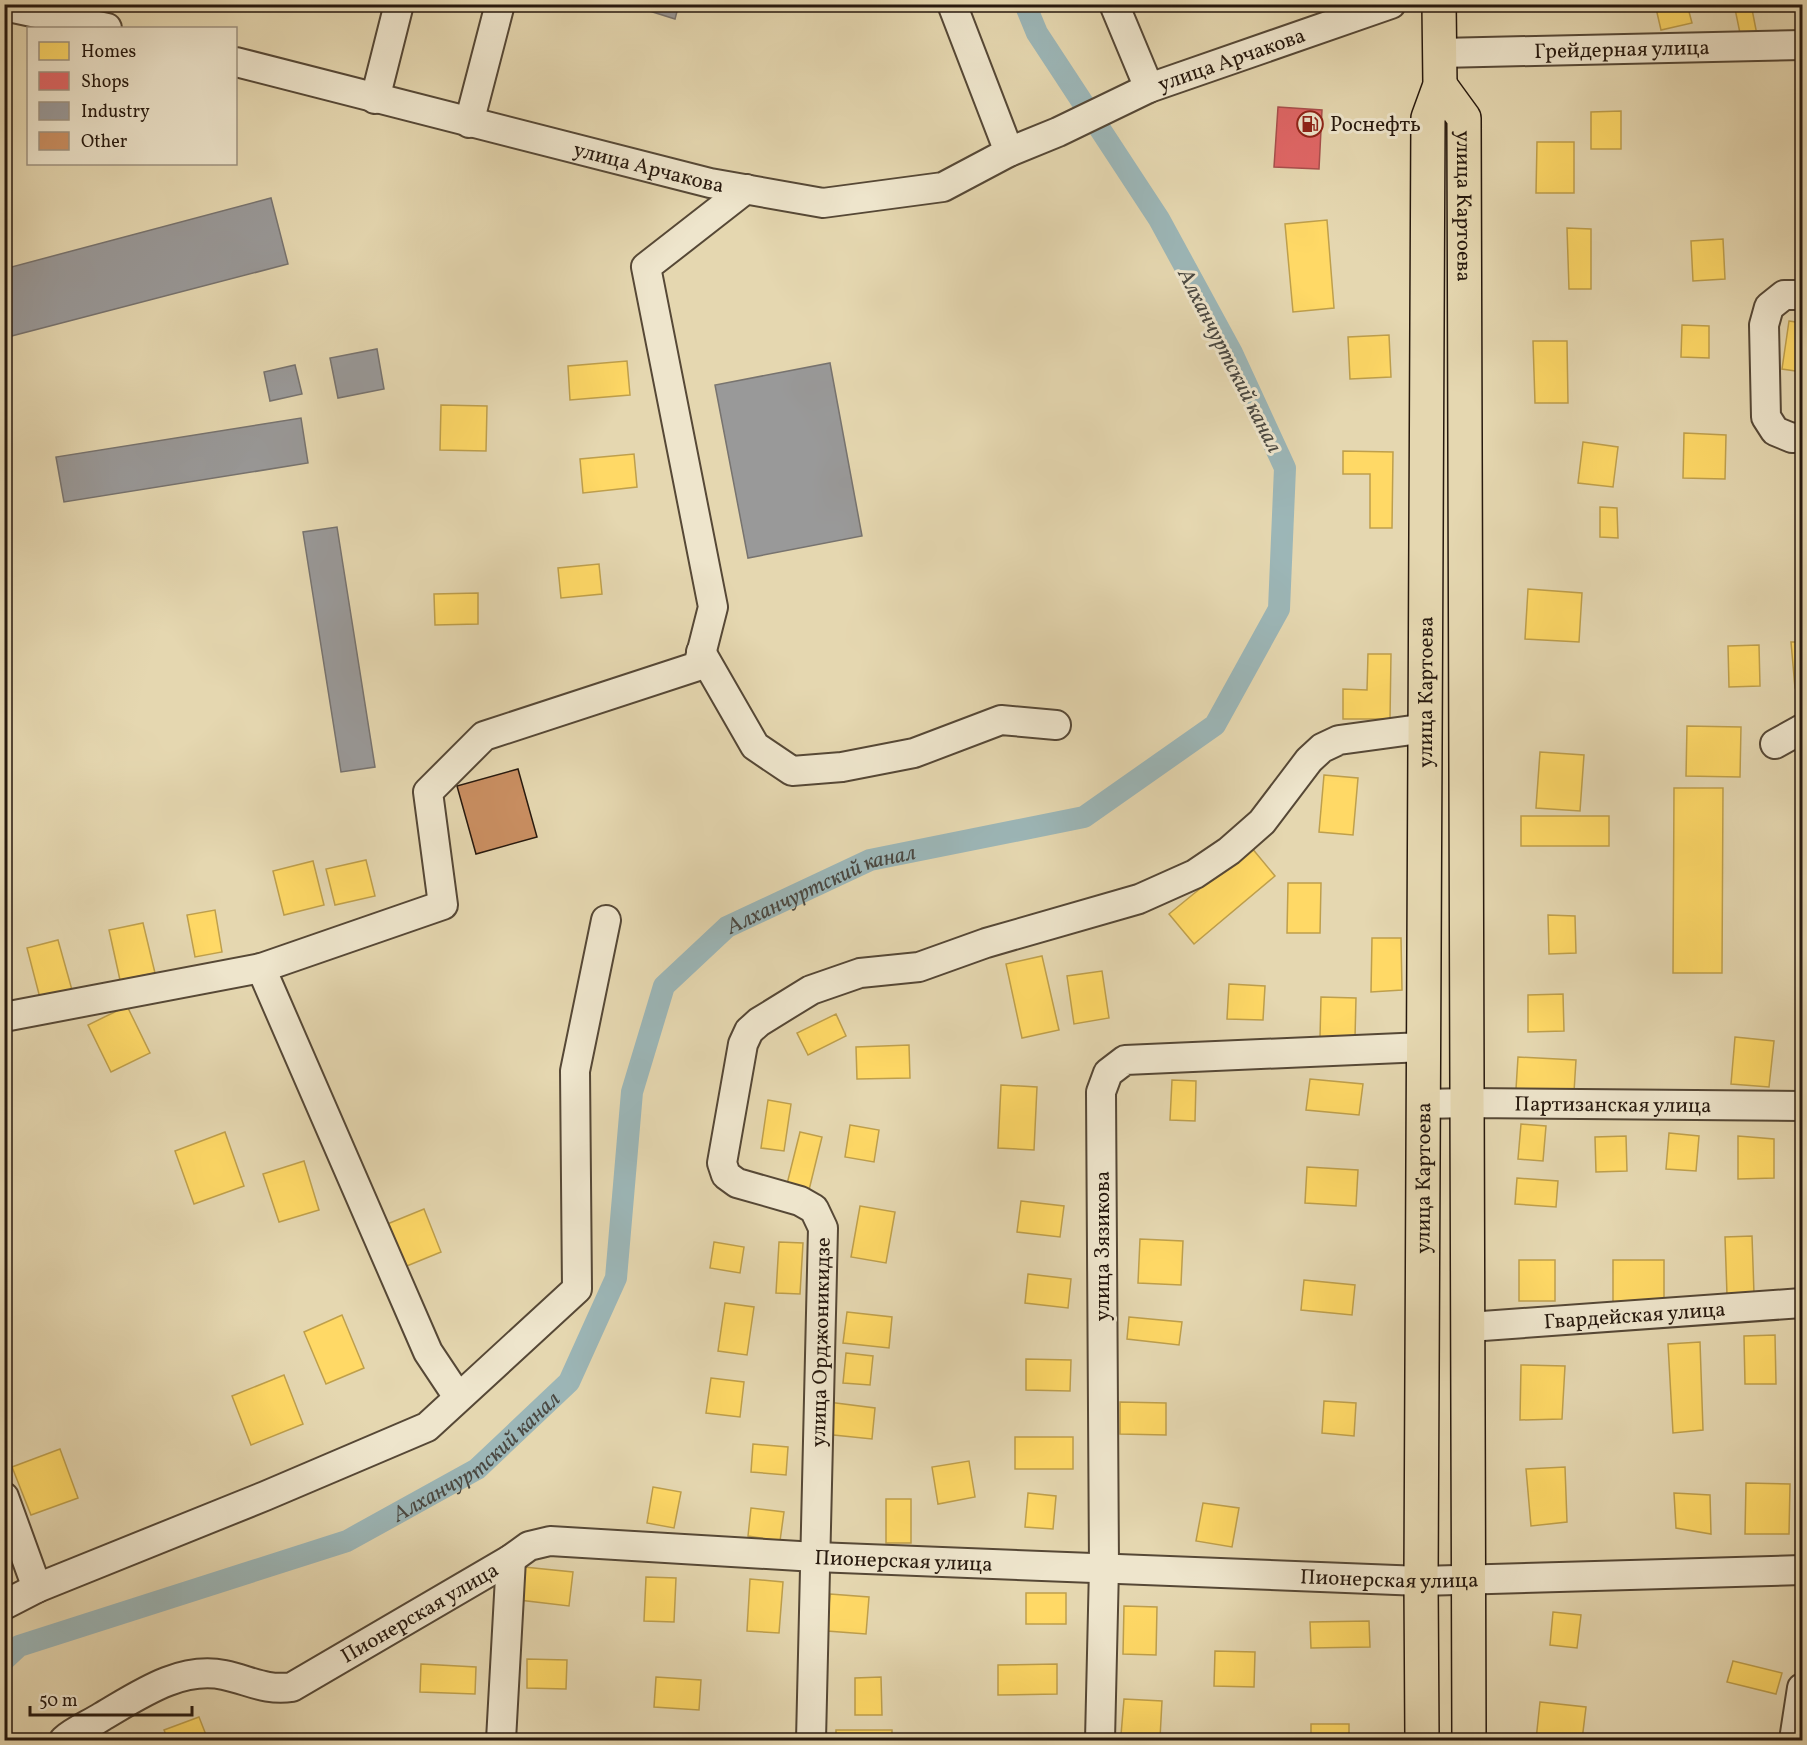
<svg xmlns="http://www.w3.org/2000/svg" width="1807" height="1745" font-family="Vollkorn,serif">
	<style>
		.homes { fill: #ffd966; stroke: #be9f4c; stroke-width: 1.5 }
		.shops { fill: #e06666; stroke: #a84f4c; stroke-width: 1.5 }
		.industry { fill: #999; stroke: #77736f; stroke-width: 1.5 }
		.lines { fill: none; stroke-linecap: round; stroke-linejoin: round }
		.canal { stroke: #9cb6b7; stroke-width: 22 }
		.building { fill: #ca8f62; stroke: #27190e; stroke-width: 1.5 }
		.minor-casing { stroke: #564836; stroke-width: 32 }
		.major-casing { stroke: #27190e; stroke-width: 36 }
		.minor { stroke: #eee5cc; stroke-width: 28 }
		.major { stroke: #e5d7b0; stroke-width: 33 }
		.labels { text-anchor: middle; stroke-width: 6; stroke-linejoin: round; paint-order: stroke }
		.street-label { font-size: 21px; fill: #27190e; stroke: #eee5cc }
		.poi-label { font-size: 21px; fill: #27190e; stroke: #eee5cc; text-anchor: start }
		.water-label { font-size: 22px; font-style: italic; fill: #4a4841; stroke: #eee5cc }
	</style>
	<rect width="100%" height="100%" fill="#e5d7b0"/>
	<filter id="stains"><feTurbulence type="fractalNoise" baseFrequency=".00333" numOctaves="4"/><feColorMatrix values="0 0 0 0 .2 0 0 0 0 .09 0 0 0 0 .02 0 0 0 .5 -.17"/></filter>
	<radialGradient id="worn" r=".72"><stop offset=".6" stop-color="#630" stop-opacity="0"/><stop offset="1" stop-color="#630" stop-opacity=".3"/></radialGradient>
	<!-- homes -->
	<g class="homes">
		<path d="M1655 4H1687L1692 23 1661 30Z"/>
		<path d="M1734 4H1751L1758 40 1742 43Z"/>
		<path d="M1621 111V149H1591V112Z"/>
		<path d="M1537 142H1574V193H1536Z"/>
		<path d="M1327 220 1334 308 1293 312 1285 224Z"/>
		<path d="M1567 228 1591 229V289H1569Z"/>
		<path d="M1723 239 1725 279 1693 281 1691 241Z"/>
		<path d="M1789 321 1802 323V372L1782 369Z"/>
		<path d="M1682 325 1709 326V358L1681 357Z"/>
		<path d="M1389 335 1391 377 1350 379 1348 337Z"/>
		<path d="M1533 341H1567L1568 403H1535Z"/>
		<path d="M627 361 630 395 570 400 568 366Z"/>
		<path d="M441 405 487 406 486 451 440 450Z"/>
		<path d="M1684 433 1726 435 1725 479 1683 478Z"/>
		<path d="M1583 442 1618 447 1613 487 1578 483Z"/>
		<path d="M1343 451 1393 452 1392 528H1370V474H1343Z"/>
		<path d="M634 454 637 487 583 493 580 459Z"/>
		<path d="M1600 507 1617 508 1618 538 1600 537Z"/>
		<path d="M599 564 602 594 561 598 558 568Z"/>
		<path d="M1528 589 1582 593 1579 642 1525 639Z"/>
		<path d="M478 593V624L435 625 434 594Z"/>
		<path d="M1791 642H1802V687L1795 688Z"/>
		<path d="M1759 645 1760 686 1729 687 1728 646Z"/>
		<path d="M1368 654H1391L1390 719H1343V689L1367 690Z"/>
		<path d="M1687 726 1741 727 1740 777 1686 776Z"/>
		<path d="M1540 752 1584 755 1580 811 1536 808Z"/>
		<path d="M1324 775 1358 778 1353 835 1319 832Z"/>
		<path d="M1674 788H1723L1722 973H1673Z"/>
		<rect x="1521" y="816" width="88" height="30"/>
		<path d="M1251 847 1275 876 1194 944 1169 914Z"/>
		<path d="M366 860 375 896 335 905 326 869Z"/>
		<path d="M313 861 324 905 284 915 273 871Z"/>
		<path d="M1288 883H1321L1320 933H1287Z"/>
		<path d="M215 910 222 952 195 957 187 915Z"/>
		<path d="M1548 915 1575 916 1576 953 1549 954Z"/>
		<path d="M143 923 155 973 120 980 109 930Z"/>
		<path d="M1372 938H1401L1402 990 1371 992Z"/>
		<path d="M58 940 72 990 40 998 27 948Z"/>
		<path d="M1042 956 1059 1030 1022 1038 1006 964Z"/>
		<path d="M1102 971 1109 1018 1074 1024 1067 976Z"/>
		<path d="M1229 984 1265 986 1263 1020 1227 1019Z"/>
		<path d="M1563 994 1564 1031 1528 1032V995Z"/>
		<path d="M1321 997 1356 998 1355 1038 1320 1037Z"/>
		<path d="M127 1006 150 1053 111 1072 88 1025Z"/>
		<path d="M836 1014 846 1036 808 1055 797 1033Z"/>
		<path d="M1735 1037 1774 1041 1769 1087 1731 1084Z"/>
		<path d="M909 1045 910 1078 857 1079 856 1047Z"/>
		<path d="M1518 1057 1576 1060 1574 1092 1516 1089Z"/>
		<path d="M1310 1079 1363 1084 1359 1115 1306 1110Z"/>
		<path d="M1172 1080 1196 1081 1195 1121 1170 1120Z"/>
		<path d="M1001 1085 1037 1087 1034 1150 998 1148Z"/>
		<path d="M768 1100 791 1104 784 1151 761 1148Z"/>
		<path d="M1521 1124 1546 1126 1543 1161 1518 1159Z"/>
		<path d="M850 1125 879 1130 874 1162 845 1157Z"/>
		<path d="M225 1132 244 1186 194 1204 175 1151Z"/>
		<path d="M800 1132 822 1137 809 1190 787 1184Z"/>
		<path d="M1669 1133 1699 1136 1696 1171 1666 1169Z"/>
		<path d="M1626 1136 1627 1171 1596 1172 1595 1137Z"/>
		<path d="M1738 1136 1774 1139V1178L1738 1179Z"/>
		<path d="M304 1161 319 1210 279 1222 263 1174Z"/>
		<path d="M1307 1167 1358 1170 1356 1206 1305 1203Z"/>
		<path d="M1517 1178 1558 1181 1556 1207 1515 1204Z"/>
		<path d="M1021 1201 1064 1206 1060 1237 1017 1232Z"/>
		<path d="M860 1206 895 1212 886 1263 851 1257Z"/>
		<path d="M424 1209 441 1252 397 1270 380 1227Z"/>
		<path d="M1752 1236 1754 1294 1727 1295 1725 1237Z"/>
		<path d="M1140 1239 1183 1241 1181 1285 1138 1283Z"/>
		<path d="M714 1242 744 1247 740 1273 710 1268Z"/>
		<path d="M779 1242 803 1243 800 1294 776 1293Z"/>
		<rect x="1519" y="1260" width="36" height="41"/>
		<path d="M1613 1260H1664V1303L1613 1304Z"/>
		<path d="M1028 1274 1071 1279 1068 1308 1025 1303Z"/>
		<path d="M1304 1280 1355 1285 1352 1315 1301 1310Z"/>
		<path d="M725 1303 754 1307 747 1355 718 1351Z"/>
		<path d="M847 1312 892 1317 889 1348 843 1343Z"/>
		<path d="M342 1315 364 1368 326 1384 304 1332Z"/>
		<path d="M1129 1317 1182 1322 1179 1345 1127 1339Z"/>
		<path d="M1775 1335 1776 1384H1745L1744 1336Z"/>
		<path d="M1700 1342 1703 1430 1673 1433 1668 1344Z"/>
		<path d="M846 1353 873 1356 870 1385 843 1383Z"/>
		<path d="M1026 1359 1071 1360 1070 1391 1026 1390Z"/>
		<path d="M1521 1365 1565 1366 1562 1419 1520 1420Z"/>
		<path d="M284 1375 303 1424 251 1445 232 1396Z"/>
		<path d="M711 1378 744 1382 740 1417 706 1413Z"/>
		<path d="M1324 1401 1356 1403 1354 1436 1322 1433Z"/>
		<path d="M828 1402 875 1408 872 1439 824 1434Z"/>
		<path d="M1120 1402 1166 1403V1435L1120 1434Z"/>
		<rect x="1015" y="1437" width="58" height="32"/>
		<path d="M753 1444 788 1447 786 1475 751 1472Z"/>
		<path d="M60 1449 78 1498 31 1515 12 1467Z"/>
		<path d="M969 1461 975 1497 938 1504 932 1467Z"/>
		<path d="M1565 1467 1567 1522 1531 1526 1526 1469Z"/>
		<path d="M1746 1483 1790 1484 1789 1534H1745Z"/>
		<path d="M653 1487 681 1492 674 1528 647 1523Z"/>
		<path d="M1028 1493 1056 1496 1053 1529 1025 1527Z"/>
		<path d="M1674 1493 1710 1495 1711 1534 1676 1528Z"/>
		<rect x="886" y="1499" width="25" height="44"/>
		<path d="M1203 1503 1239 1508 1232 1547 1196 1541Z"/>
		<path d="M751 1508 784 1512 780 1541 748 1536Z"/>
		<path d="M524 1567 573 1572 569 1606 519 1600Z"/>
		<path d="M646 1577 676 1578 674 1622 644 1621Z"/>
		<path d="M750 1579 783 1582 779 1633 747 1631Z"/>
		<rect x="1026" y="1593" width="40" height="31"/>
		<path d="M830 1594 869 1597 866 1634 827 1631Z"/>
		<path d="M1124 1606 1157 1607 1156 1655 1123 1654Z"/>
		<path d="M1553 1612 1581 1615 1577 1648 1550 1645Z"/>
		<path d="M1369 1621 1370 1647 1311 1648 1310 1622Z"/>
		<path d="M1215 1651 1255 1652 1254 1687 1214 1686Z"/>
		<path d="M527 1659 567 1660 566 1689 527 1688Z"/>
		<path d="M1733 1661 1782 1673 1776 1694 1727 1682Z"/>
		<path d="M421 1664 476 1667 475 1694 420 1692Z"/>
		<path d="M1057 1664V1694L998 1695V1665Z"/>
		<path d="M656 1677 701 1680 699 1710 654 1707Z"/>
		<path d="M881 1677 882 1715H855V1678Z"/>
		<path d="M1124 1699 1162 1701 1160 1738 1121 1735Z"/>
		<path d="M1540 1702 1586 1707 1582 1740H1536Z"/>
		<path d="M199 1717 208 1740H168L164 1730Z"/>
		<rect x="1311" y="1724" width="38" height="16"/>
		<rect x="836" y="1730" width="56" height="10"/>
	</g>
	<!-- shops -->
	<path class="shops" d="M1278 107 1322 110 1319 169 1274 167Z"/>
	<!-- industry -->
	<g class="industry">
		<path d="M627 4H679L675 19Z"/>
		<path d="M271 198 288 264 4 338V269Z"/>
		<path d="M377 349 384 389 338 398 330 358Z"/>
		<path d="M830 363 862 536 748 558 715 385Z"/>
		<path d="M295 365 302 394 270 401 264 372Z"/>
		<path d="M301 418 308 463 64 502 56 457Z"/>
		<path d="M337 527 375 767 341 772 303 532Z"/>
	</g>
	<g class="lines">
		<!-- canal -->
		<path class="canal" id="s1" d="M4 1660 19 1646 347 1541 477 1469 569 1382 616 1278 632 1092 664 986 727 927 870 860 1084 817 1215 725 1279 609 1285 468 1232 353 1159 219 1037 33 1025 4"/>
	</g>
	<!-- building -->
	<path class="building" d="M518 769 537 837 476 854 457 786Z"/>
	<g class="lines">
		<!-- minor casing -->
		<g class="minor-casing">
			<g id="minor">
				<path d="M952 4 1009 152"/>
				<path d="M1114 4 1149 88"/>
				<path d="M4 6 107 28"/>
				<path id="s2" d="M1440 53 1802 45"/>
				<path id="s3" d="M236 62 710 183 823 203 943 187 1009 152 1058 132 1149 88 1391 4"/>
				<path d="M375 99 399 4"/>
				<path d="M469 123 500 4"/>
				<path d="M1802 295H1784L1769 307 1764 325 1766 417 1775 431 1792 438 1802 437"/>
				<path d="M701 652 755 746 792 771 842 767 914 753 1001 720 1056 725"/>
				<path d="M1775 744 1802 729"/>
				<path d="M261 968 428 1352 458 1397"/>
				<path d="M4 1017 261 968 443 905 428 792 484 736 698 666 713 607 646 267 746 189"/>
				<path id="s4" d="M1423 1104 1468 1103 1802 1106"/>
				<path id="s5" d="M1469 1327 1802 1303"/>
				<path d="M4 1497 37 1588"/>
				<path d="M4 1605 37 1588 265 1496 427 1427 577 1289 575 1071 606 920"/>
				<path id="s6" d="M64 1740C75 1730 91 1724 103 1716 139 1695 180 1666 224 1675 249 1680 265 1691 292 1687L511 1559 529 1546 550 1541 816 1557 1421 1581 1802 1570"/>
				<path d="M501 1740 511 1559"/>
				<path id="s7" d="M811 1740 823 1228 814 1209 800 1201 737 1183 726 1175 722 1163 743 1044 749 1031 759 1022 811 990 860 973 919 967 986 943 1139 899 1195 874 1229 851 1262 822 1309 760 1322 748 1339 740 1427 728"/>
				<path d="M1100 1740 1104 1567 1101 1092 1108 1073 1125 1060 1424 1047"/>
				<path d="M1794 1740 1802 1688"/>
			</g>
		</g>
		<!-- major casing -->
		<g class="major-casing">
			<g id="major">
				<path id="s8" d="M1440 85 1464 118 1469 1740"/>
				<path id="s9" d="M1422 1740 1421 1581 1428 118 1440 85 1439 4"/>
			</g>
		</g>
		<!-- minor -->
		<use href="#minor" class="minor"/>
		<!-- major -->
		<use href="#major" class="major"/>
	</g>
	<!-- icons -->
	<defs>
		<g id="fuel-ring" transform="scale(1.35)"><circle r="9.5" fill="#eee5cc" stroke="#8f2418" stroke-width="1.5"/><path d="M-5.5-6h7V0h2V4h1.3V-2.5L3-4.5l.8-.8L6-3V5H2.5V1h-1V6h-7ZM-4.2-4.7v3.2H.2V-4.7Z" fill="#8f2418"/></g>
	</defs>
	<g fill-rule="evenodd">
		<use href="#fuel-ring" x="1310" y="124"/>
	</g>
	<g class="labels">
		<!-- street labels -->
		<g class="street-label">
			<text dy="7" stroke="none"><textPath href="#s2" startOffset="182">Грейдерная улица</textPath></text>
			<text dy="7" stroke="none"><textPath href="#s3" startOffset="1041">улица Арчакова</textPath></text>
			<text dy="7" stroke="none"><textPath href="#s3" startOffset="426">улица Арчакова</textPath></text>
			<text dy="7" stroke="none"><textPath href="#s8" startOffset="129">улица Картоева</textPath></text>
			<text dy="7" stroke="none"><textPath href="#s9" startOffset="1048">улица Картоева</textPath></text>
			<text dy="7" stroke="none"><textPath href="#s4" startOffset="190">Партизанская улица</textPath></text>
			<text dy="7" stroke="none"><textPath href="#s9" startOffset="562">улица Картоева</textPath></text>
			<text transform="translate(1102 1246) rotate(-90)" y="7">улица Зязикова</text>
			<text dy="7" stroke="none"><textPath href="#s5" startOffset="166">Гвардейская улица</textPath></text>
			<text dy="7" stroke="none"><textPath href="#s7" startOffset="398">улица Орджоникидзе</textPath></text>
			<text dy="7" stroke="none"><textPath href="#s6" startOffset="898">Пионерская улица</textPath></text>
			<text dy="7" stroke="none"><textPath href="#s6" startOffset="1384">Пионерская улица</textPath></text>
			<text dy="7" stroke="none"><textPath href="#s6" startOffset="394">Пионерская улица</textPath></text>
		</g>
		<!-- poi labels -->
		<g class="poi-label">
			<text x="1330" y="131">Роснефть</text>
		</g>
		<!-- water labels -->
		<g class="water-label">
			<text transform="translate(1231 360) rotate(63)" y="8">Алханчуртский канал</text>
			<text dy="8" stroke="none"><textPath href="#s1" startOffset="1240">Алханчуртский канал</textPath></text>
			<text dy="8" stroke="none"><textPath href="#s1" startOffset="520">Алханчуртский канал</textPath></text>
		</g>
	</g>
	<!-- margin -->
	<rect width="1807" height="1745" fill="none" stroke="#e5d7b0" stroke-width="24"/>
	<rect x="6" y="6" width="1795" height="1733" fill="none" stroke="#27190e" stroke-width="3"/>
	<rect x="12" y="12" width="1783" height="1721" fill="none" stroke="#27190e" stroke-width="1.5"/>
	<!-- legend -->
	<rect x="27" y="27" width="210" height="138" fill="#eee5cc" stroke="#9e9380" stroke-width="1.5"/>
	<rect x="39" y="42" width="30" height="18" fill="#ffd966" stroke="#9e9380" stroke-width="1.5"/>
	<text x="81" y="57" font-size="18" fill="#27190e">Homes</text>
	<rect x="39" y="72" width="30" height="18" fill="#e06666" stroke="#9e9380" stroke-width="1.5"/>
	<text x="81" y="87" font-size="18" fill="#27190e">Shops</text>
	<rect x="39" y="102" width="30" height="18" fill="#999999" stroke="#9e9380" stroke-width="1.5"/>
	<text x="81" y="117" font-size="18" fill="#27190e">Industry</text>
	<rect x="39" y="132" width="30" height="18" fill="#ca8f62" stroke="#9e9380" stroke-width="1.5"/>
	<text x="81" y="147" font-size="18" fill="#27190e">Other</text>
	<!-- scale -->
	<path d="M30 1706v9h162v-9" fill="none" stroke="#27190e" stroke-width="3"/>
	<text x="39" y="1706" font-size="18" fill="#27190e" stroke="#eee5cc" stroke-width="4.5" paint-order="stroke">50 m</text>
	<rect width="100%" height="100%" filter="url(#stains)"/>
	<rect width="100%" height="100%" fill="url(#worn)"/>
</svg>
